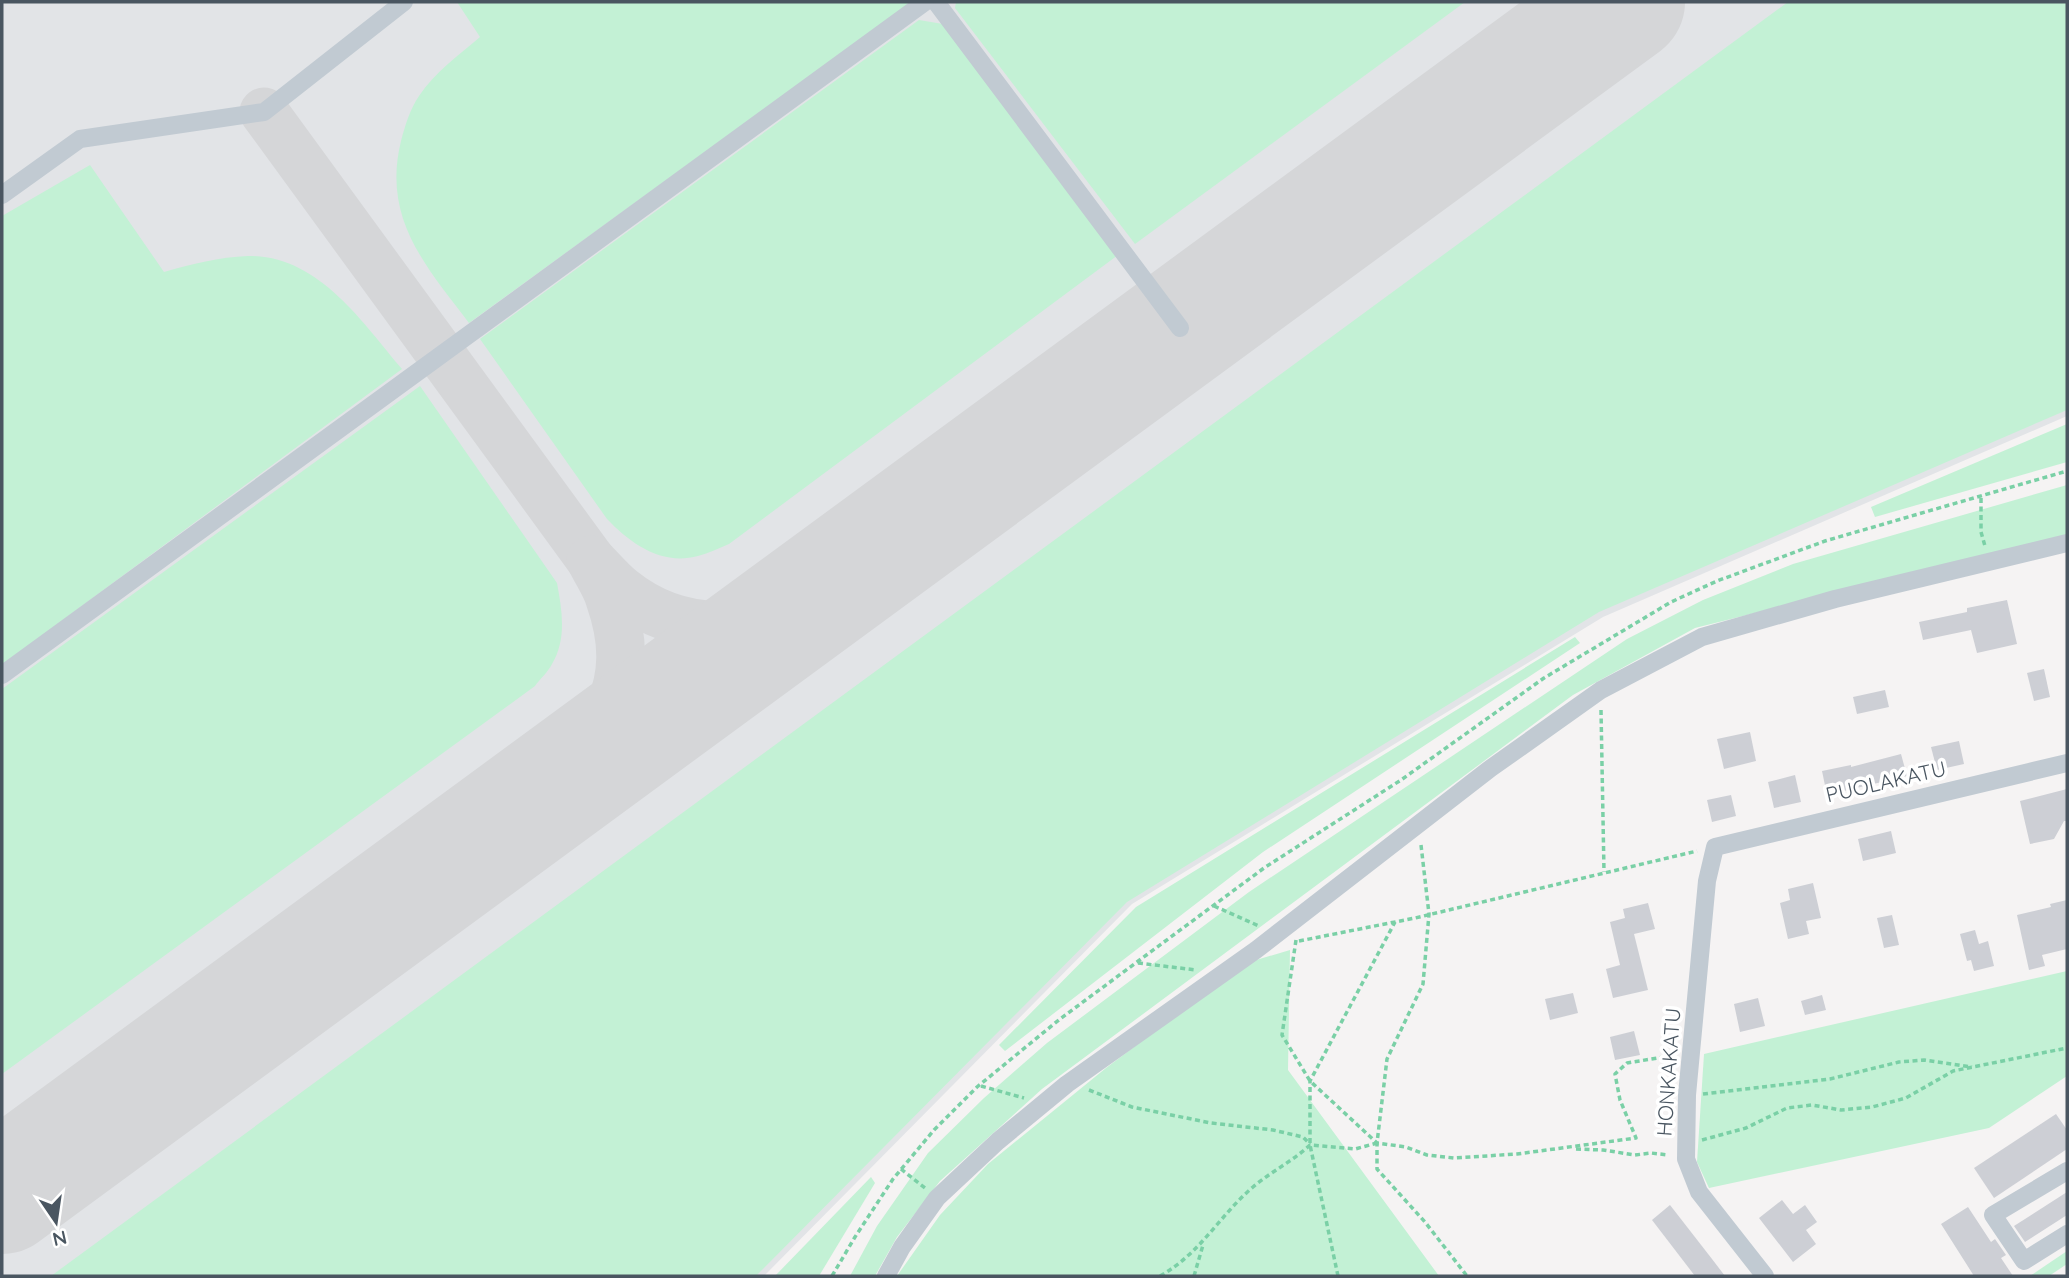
<svg xmlns="http://www.w3.org/2000/svg" width="2069" height="1278" font-family="Quicksand,sans-serif">
	<style>
		.airport { fill: #e2e4e7 }
		.green { fill: #c3f1d5 }
		.lines { fill: none; stroke-linecap: round; stroke-linejoin: round }
		.taxiway { stroke: #d5d6d8; stroke-width: 49 }
		.runway { stroke: #d5d6d8; stroke-width: 122 }
		.building { fill: #cdcfd5 }
		.path { stroke: #7ad0a6; stroke-width: 3.5; stroke-dasharray: 5 3.5; stroke-linecap: butt }
		.minor { stroke: #c1cad2; stroke-width: 18 }
		.labels { text-anchor: middle; stroke-width: 7; stroke-linejoin: round; paint-order: stroke }
		.street-label { font-size: 21px; fill: #4a5661; stroke: #fff }
	</style>
	<rect width="100%" height="100%" fill="#f5f3f3"/>
	<!-- airport -->
	<path class="airport" d="M2 2H2067V416L1603 617 1132 904 764 1276H2Z"/>
	<!-- green -->
	<g class="green">
		<path d="M457 2H912L469 323C425 265 382 218 401 141 405 126 410 109 419 96 435 72 459 55 480 37Z"/>
		<path d="M956 2H1465L1135 244 955 8Z"/>
		<path d="M1788 2H2067V410L1599 612 1127 902 756 1276H51Z"/>
		<path d="M919 20 943 24 1118 255 729 544C719 548 709 553 698 556 662 566 631 544 607 519L480 339Z"/>
		<path d="M90 165 164 272C192 264 219 257 248 256 318 255 362 322 402 369L2 665V216Z"/>
		<path d="M420 386 557 583C562 610 567 639 552 664 548 672 540 679 535 686L2 1074V689Z"/>
		<path d="M2067 424V462L1875 517 1871 507Z"/>
		<path d="M2067 485V535L1695 628 1573 695 1042 1089 940 1181 897 1237 875 1276H850L877 1226 928 1153 984 1098 1047 1043 1249 892 1627 639 1703 600 1793 564Z"/>
		<path d="M1575 637 1580 643 1263 852 1005 1051 999 1045 1136 907Z"/>
		<path d="M1290 950 1288 1070 1439 1276H897L940 1215 988 1164 1106 1068 1246 963Z"/>
		<path d="M2067 971V1076L1989 1128 1709 1188 1697 1162 1704 1054Z"/>
		<path d="M871 1177 875 1183 819 1276H775Z"/>
		<path d="M2067 1251V1264L2049 1276H2030Z"/>
	</g>
	<g class="lines">
		<!-- taxiway -->
		<g class="taxiway">
			<path d="M264 112 591 560"/>
			<path d="M543 796C601 735 641 687 610 599 606 585 597 573 591 560 601 570 610 581 621 590 682 639 753 633 817 595"/>
		</g>
		<!-- runway -->
		<path class="runway" d="M2 1193 1624 2"/>
	</g>
	<!-- building -->
	<g class="building">
		<path d="M2007 600 2017 644 1977 653 1971 630 1923 640 1919 622 1967 612V608Z"/>
		<path d="M2044 669 2050 697 2034 701 2027 673Z"/>
		<path d="M1885 690 1889 707 1857 714 1853 697Z"/>
		<path d="M1750 732 1756 761 1724 769 1717 739Z"/>
		<path d="M1959 741 1964 764 1937 770 1931 747Z"/>
		<path d="M1901 754 1907 776 1827 795 1822 771 1851 765V767Z"/>
		<path d="M1795 775 1801 802 1774 808 1768 782Z"/>
		<path d="M2067 789V821H2064L2054 839 2030 844 2020 801Z"/>
		<path d="M1731 795 1736 816 1712 822 1707 800Z"/>
		<path d="M1891 831 1896 853 1863 861 1858 839Z"/>
		<path d="M1813 883 1821 918 1806 921 1809 934 1788 939 1780 903 1790 900 1788 889Z"/>
		<path d="M2067 900V949L2042 955 2045 966 2029 970 2017 915 2051 907 2050 904Z"/>
		<path d="M1648 903 1655 929 1634 934 1648 990 1613 998 1606 969 1620 965 1610 922 1625 918 1623 909Z"/>
		<path d="M1892 915 1899 945 1884 948 1877 918Z"/>
		<path d="M1975 930 1979 944 1988 941 1994 966 1974 971 1971 960 1967 961 1960 934Z"/>
		<path d="M1573 993 1578 1013 1550 1020 1545 999Z"/>
		<path d="M1822 995 1826 1010 1805 1015 1801 1001Z"/>
		<path d="M1758 998 1765 1026 1740 1032 1734 1004Z"/>
		<path d="M1634 1031 1640 1055 1615 1060 1610 1037Z"/>
		<path d="M2056 1114 2067 1130V1149L1994 1198 1974 1168Z"/>
		<path d="M2067 1192V1215L2025 1242 2014 1226Z"/>
		<path d="M1782 1200 1793 1214 1805 1205 1817 1222 1806 1230 1816 1244 1793 1262 1759 1218Z"/>
		<path d="M1670 1205 1712 1259 1725 1276H1695L1652 1220Z"/>
		<path d="M1968 1207 1991 1242 1995 1239 2006 1255 2001 1258 2013 1276H1974L1941 1224Z"/>
	</g>
	<g class="lines">
		<!-- path -->
		<g class="path">
			<path d="M1981 498V532L1985 546"/>
			<path d="M1601 710 1604 872"/>
			<path d="M1421 845 1429 914 1423 984 1387 1059 1377 1143V1169L1425 1222 1467 1276"/>
			<path d="M1214 906 1259 926"/>
			<path d="M1296 940 1282 1035 1310 1081 1377 1143 1406 1147 1427 1155 1454 1158 1517 1154 1636 1138 1620 1100 1615 1074 1627 1063 1676 1055"/>
			<path d="M1299 941 1415 918 1697 851"/>
			<path d="M1138 963 1196 970"/>
			<path d="M981 1086 1024 1098"/>
			<path d="M1089 1090 1132 1107 1211 1123 1273 1130 1303 1137 1310 1144"/>
			<path d="M1703 1094 1830 1079 1899 1062 1924 1060 1972 1067"/>
			<path d="M1702 1140 1746 1128 1787 1108 1812 1105 1841 1110 1872 1107 1906 1098 1953 1071 2067 1048"/>
			<path d="M1576 1149 1603 1150 1635 1155 1651 1153 1668 1155"/>
			<path d="M901 1169 925 1188"/>
			<path d="M832 1276 855 1237 893 1179 934 1130 977 1087 1060 1019 1264 868 1401 780 1544 678 1671 602 1717 581 1825 541 2067 471"/>
			<path d="M1160 1276C1201 1253 1219 1216 1253 1187 1272 1171 1293 1161 1310 1145L1355 1149 1377 1143"/>
			<path d="M1194 1276 1203 1245"/>
			<path d="M1338 1276 1310 1145V1081L1395 922"/>
		</g>
		<!-- minor -->
		<g class="minor">
			<path d="M936 2 1180 328"/>
			<path d="M2 195 80 139 264 112 404 2"/>
			<path d="M2 675 925 2"/>
			<path d="M2067 1171 1993 1215 2024 1261 2067 1234"/>
			<path d="M886 1276 902 1247 937 1198 998 1141 1067 1084 1256 950 1491 768 1601 690 1702 637 1835 599 2067 543"/>
			<path d="M1765 1276 1699 1192 1686 1159 1687 1095 1707 881 1715 847 2067 763"/>
		</g>
	</g>
	<g class="labels">
		<!-- street labels -->
		<g class="street-label">
			<text transform="translate(1886 782) rotate(-13)" y="7">PUOLAKATU</text>
			<text transform="translate(1669 1072) rotate(-86)" y="7">HONKAKATU</text>
		</g>
	</g>
	<!-- border -->
	<rect width="2069" height="1278" fill="none" stroke="#4a5661" stroke-width="7"/>
	<!-- north arrow -->
	<g transform="translate(56 1222) rotate(167)" stroke="#ffffff" stroke-width="5" paint-order="stroke">
	<path d="M0-5L12 26L0 18L-12 26Z" fill="#4a5661"/>
	<text y="-10" font-size="19" font-weight="bold" text-anchor="middle" fill="#4a5661">N</text>
	</g>
</svg>
